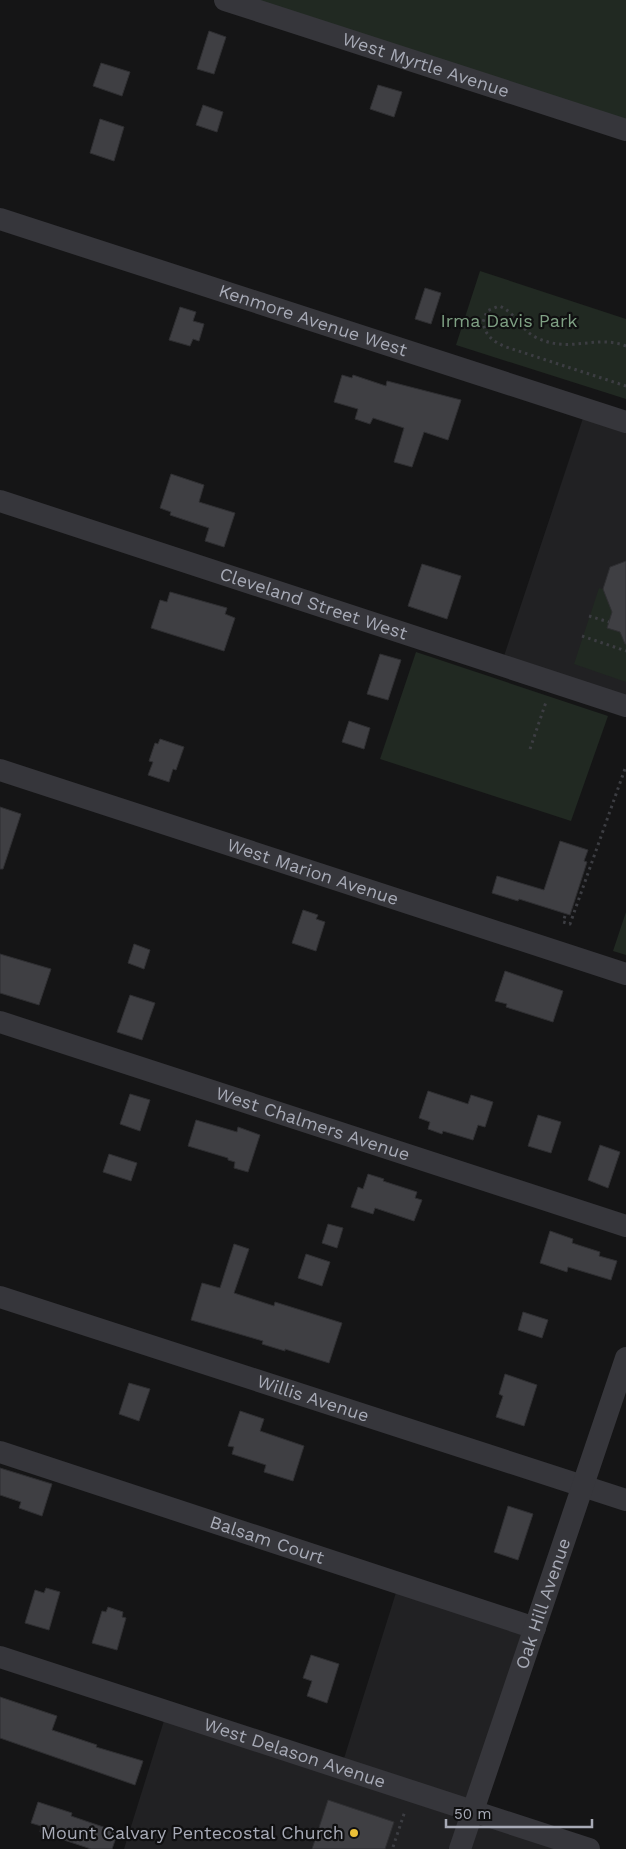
<svg xmlns="http://www.w3.org/2000/svg" width="626" height="1849" font-family="'Work Sans',sans-serif">
	<style>
		.built { fill: #212123 }
		.green { fill: #212922 }
		.building { fill: #3f3f43; stroke: #2f2f32 }
		.lines { fill: none; stroke-linecap: round; stroke-linejoin: round }
		.path { stroke: #3c3d42; stroke-width: 3; stroke-dasharray: 2.5 4; stroke-linecap: butt }
		.minor { stroke: #36363b; stroke-width: 22 }
		.poi-dot { fill: #ebc038; stroke: #101011; stroke-width: 2 }
		.labels { text-anchor: middle; stroke-width: 4.5; stroke-linejoin: round; paint-order: stroke }
		.street-label { font-size: 18px; fill: #a7aab6; stroke: #101011 }
		.park-label { font-size: 18px; fill: #7fa184; stroke: #101011 }
		.poi-label { font-size: 18px; fill: #a7aab6; stroke: #101011; text-anchor: end }
	</style>
	<rect width="100%" height="100%" fill="#151516"/>
	<!-- built -->
	<g class="built">
		<path d="M586 409 626 422V706L501 665Z"/>
		<path d="M399 1583 535 1628 473 1811 589 1849H124L167 1711 341 1768Z"/>
	</g>
	<!-- green -->
	<g class="green">
		<path d="M225 0H626V130Z"/>
		<path d="M480 271 626 319V399L456 345Z"/>
		<path d="M599 588 603 589 626 634V682L574 664Z"/>
		<path d="M416 652 608 716 571 821 380 759Z"/>
		<path d="M626 912V955L613 951Z"/>
	</g>
	<!-- building -->
	<g class="building">
		<path d="M209 31 226 37 214 74 197 69Z"/>
		<path d="M101 63 130 72 122 96 93 86Z"/>
		<path d="M378 85 402 92 394 117 370 109Z"/>
		<path d="M203 105 223 112 217 132 196 125Z"/>
		<path d="M100 119 124 127 114 161 90 153Z"/>
		<path d="M425 288 441 293 431 324 415 319Z"/>
		<path d="M180 307 196 312 193 321 204 324 199 341 193 339 190 346 169 340Z"/>
		<path d="M342 375 352 378 353 375 386 386 387 381 461 400 448 440 424 432 412 467 394 462 404 428 373 418 370 424 355 419 358 409 334 402Z"/>
		<path d="M171 474 204 485 199 502 235 513 224 547 205 541 209 528 170 515 171 512 160 508Z"/>
		<path d="M626 561V644H625L620 632 607 628 612 612 603 589 610 567Z"/>
		<path d="M422 564 461 576 447 619 408 606Z"/>
		<path d="M170 592 227 608 225 614 235 618 224 651 151 628 160 600 167 602Z"/>
		<path d="M380 654 401 660 388 700 367 694Z"/>
		<path d="M349 721 370 728 364 749 342 742Z"/>
		<path d="M160 739 184 747 176 770 173 769 169 782 148 775 153 762 149 761 155 743 158 744Z"/>
		<path d="M0 807 21 814 3 869H0Z"/>
		<path d="M560 841 588 850 584 861 587 862 570 915 519 899 518 901 492 893 497 876 544 890Z"/>
		<path d="M303 910 318 915 316 919 325 922 316 951 292 943Z"/>
		<path d="M134 944 150 950 144 969 128 963Z"/>
		<path d="M0 954 51 969 39 1005 0 993Z"/>
		<path d="M505 971 563 991 553 1022 506 1007 507 1004 495 1001Z"/>
		<path d="M130 995 155 1003 142 1040 117 1032Z"/>
		<path d="M428 1091 468 1104 471 1095 493 1102 485 1127 478 1125 473 1140 443 1131 442 1134 428 1129 430 1122 419 1118Z"/>
		<path d="M130 1094 150 1100 140 1131 120 1124Z"/>
		<path d="M538 1115 561 1122 551 1153 528 1146Z"/>
		<path d="M196 1120 237 1132 238 1127 260 1135 248 1172 234 1168 235 1162 228 1160V1158L188 1146Z"/>
		<path d="M600 1145 620 1152 608 1188 588 1180Z"/>
		<path d="M109 1154 137 1163 131 1181 103 1172Z"/>
		<path d="M368 1174 384 1179 383 1181 417 1192 415 1198 422 1200 414 1221 375 1208 373 1214 351 1207 358 1187 363 1189Z"/>
		<path d="M328 1224 343 1228 337 1248 322 1243Z"/>
		<path d="M550 1231 573 1239 572 1243 600 1252 599 1256 617 1261 611 1280 568 1267 567 1272 540 1263Z"/>
		<path d="M234 1244 249 1249 234 1293 274 1306 275 1302 342 1323 329 1363 285 1349V1351L262 1344 263 1341 191 1320 202 1283 220 1288Z"/>
		<path d="M306 1254 330 1262 322 1286 298 1278Z"/>
		<path d="M523 1312 548 1320 542 1338 518 1330Z"/>
		<path d="M505 1374 537 1385 524 1426 496 1417 503 1396 499 1394Z"/>
		<path d="M129 1383 150 1389 139 1421 119 1414Z"/>
		<path d="M240 1411 264 1419 260 1431 304 1446 293 1481 264 1472 266 1465 232 1454 234 1447 228 1446Z"/>
		<path d="M0 1468 52 1484 42 1516 19 1508 21 1502 0 1495Z"/>
		<path d="M508 1506 533 1514 518 1560 494 1552Z"/>
		<path d="M46 1588 60 1592 49 1630 25 1623 35 1590 44 1593Z"/>
		<path d="M108 1607 123 1612 122 1617 126 1618 117 1650 92 1643 102 1611 106 1612Z"/>
		<path d="M311 1655 339 1664 327 1703 307 1696 312 1681 303 1678Z"/>
		<path d="M0 1697 57 1716 52 1730 97 1745 96 1747 143 1761 135 1785 0 1738Z"/>
		<path d="M328 1800 394 1822 385 1849H312Z"/>
		<path d="M38 1802 72 1813 71 1816 118 1832 112 1849H91L40 1832 41 1826 31 1823Z"/>
	</g>
	<g class="lines">
		<!-- path -->
		<g class="path">
			<path d="M626 346C598 335 573 351 545 341 538 339 530 335 525 329 516 321 511 310 499 306L487 311 483 322C485 336 494 342 506 347L626 386"/>
			<path d="M589 616 609 622"/>
			<path d="M582 636 626 651"/>
			<path d="M530 749 546 702"/>
			<path d="M565 916 563 922 570 924 626 766"/>
			<path d="M393 1847 405 1811"/>
		</g>
		<!-- minor -->
		<g class="minor">
			<path id="s1" d="M225 0 626 130"/>
			<path id="s2" d="M0 219 626 422"/>
			<path id="s3" d="M0 501 626 706"/>
			<path id="s4" d="M0 770 626 974"/>
			<path id="s5" d="M0 1022 626 1226"/>
			<path id="s6" d="M0 1297 626 1500"/>
			<path id="s7" d="M0 1452 535 1628"/>
			<path id="s8" d="M0 1657 589 1849"/>
			<path id="s9" d="M460 1849 626 1358"/>
		</g>
	</g>
	<!-- markers -->
	<circle class="poi-dot" cx="354" cy="1833" r="5"/>
	<g class="labels">
		<!-- street labels -->
		<g class="street-label">
			<text dy="6" stroke="none"><textPath href="#s1" startOffset="211">West Myrtle Avenue</textPath></text>
			<text dy="6" stroke="none"><textPath href="#s2" startOffset="329">Kenmore Avenue West</textPath></text>
			<text dy="6" stroke="none"><textPath href="#s3" startOffset="330">Cleveland Street West</textPath></text>
			<text dy="6" stroke="none"><textPath href="#s4" startOffset="329">West Marion Avenue</textPath></text>
			<text dy="6" stroke="none"><textPath href="#s5" startOffset="329">West Chalmers Avenue</textPath></text>
			<text dy="6" stroke="none"><textPath href="#s6" startOffset="329">Willis Avenue</textPath></text>
			<text dy="6" stroke="none"><textPath href="#s7" startOffset="281">Balsam Court</textPath></text>
			<text dy="6" stroke="none"><textPath href="#s9" startOffset="259">Oak Hill Avenue</textPath></text>
			<text dy="6" stroke="none"><textPath href="#s8" startOffset="310">West Delason Avenue</textPath></text>
		</g>
		<!-- park labels -->
		<g class="park-label">
			<text x="509" y="327">Irma Davis Park</text>
		</g>
		<!-- poi labels -->
		<g class="poi-label">
			<text x="344" y="1839">Mount Calvary Pentecostal Church</text>
		</g>
	</g>
	<!-- scale -->
	<path d="M446 1819v8h146v-8" fill="none" stroke="#a7aab6" stroke-width="2.5"/>
	<text x="454" y="1819" font-size="15" fill="#a7aab6" stroke="#101011" stroke-width="4" paint-order="stroke">50 m</text>
</svg>
